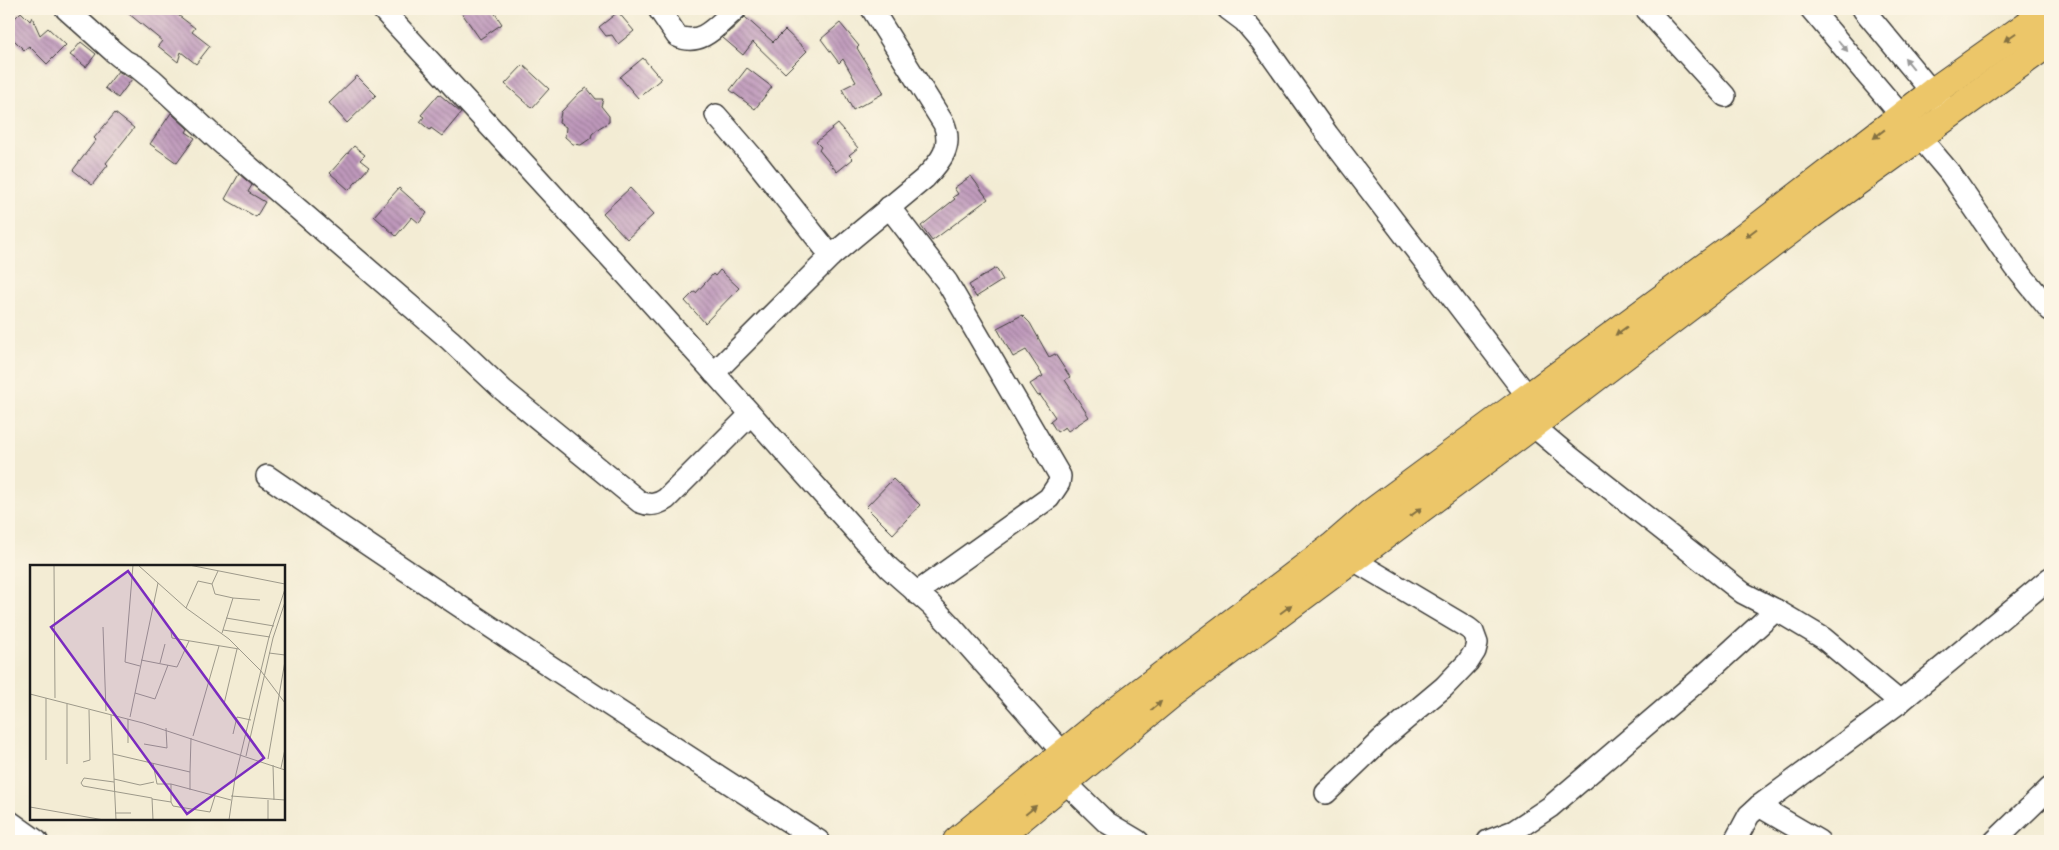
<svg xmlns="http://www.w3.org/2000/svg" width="2059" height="850" font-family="'Playpen Sans',sans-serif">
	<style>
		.building { fill: url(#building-back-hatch) }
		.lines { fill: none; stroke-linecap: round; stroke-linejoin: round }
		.minor-casing { stroke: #3c3b38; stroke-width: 24 }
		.major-casing { stroke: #3c3b38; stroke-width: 30 }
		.minor { stroke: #fff; stroke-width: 21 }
		.major { stroke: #ecc669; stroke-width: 28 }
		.oneway { fill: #847142 }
		.oneway2 { fill: #999 }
		.inset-road { fill: none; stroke: #9d998a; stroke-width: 1 }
		.view { fill: #7b2cbf; fill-opacity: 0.15; stroke: #7b2cbf; stroke-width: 2.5 }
		.inset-edge { fill: none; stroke: #1c1c1c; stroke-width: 2.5 }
	</style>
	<defs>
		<pattern id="building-back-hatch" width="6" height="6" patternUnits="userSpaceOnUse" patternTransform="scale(1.25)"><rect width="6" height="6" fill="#be98bb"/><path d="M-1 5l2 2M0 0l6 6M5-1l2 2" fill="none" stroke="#9a7b97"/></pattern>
	</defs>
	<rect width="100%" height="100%" fill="#fcf5e5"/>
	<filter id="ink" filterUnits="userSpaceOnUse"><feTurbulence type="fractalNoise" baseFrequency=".02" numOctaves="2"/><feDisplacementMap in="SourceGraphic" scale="10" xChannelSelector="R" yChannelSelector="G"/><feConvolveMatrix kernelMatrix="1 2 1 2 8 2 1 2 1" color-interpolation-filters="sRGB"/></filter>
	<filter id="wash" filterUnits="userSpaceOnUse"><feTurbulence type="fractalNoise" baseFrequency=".0096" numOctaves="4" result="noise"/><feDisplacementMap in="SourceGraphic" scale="20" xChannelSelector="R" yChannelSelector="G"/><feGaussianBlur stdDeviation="1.12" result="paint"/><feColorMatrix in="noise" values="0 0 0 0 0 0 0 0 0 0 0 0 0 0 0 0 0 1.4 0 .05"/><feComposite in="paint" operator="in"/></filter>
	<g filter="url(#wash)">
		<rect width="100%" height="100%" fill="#f3ecd4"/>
		<g id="blocks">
			<!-- building -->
			<g class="building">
				<path d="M123 9H170L195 28 192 32 210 46 196 64 181 52 178 62 158 46 162 41Z"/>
				<path d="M459 9H492L502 24 480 39Z"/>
				<path d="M21 12 30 21 32 17 40 35 48 28 66 45 47 64 29 46 24 50 9 35V24Z"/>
				<path d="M618 12 634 31 618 44 612 35 606 36 599 27Z"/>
				<path d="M745 17 773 42 785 30 807 51 785 73 753 42 743 55 723 38Z"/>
				<path d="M840 23 859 46 857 48 884 93 853 110 842 89 856 82 843 59 839 63 821 39Z"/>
				<path d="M81 42 96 54 86 67 70 55Z"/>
				<path d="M643 58 661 79 638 98 620 77Z"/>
				<path d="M523 65 549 89 532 108 505 84Z"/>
				<path d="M747 68 772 87 755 109 730 90Z"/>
				<path d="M118 71 132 79 118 98 105 88Z"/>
				<path d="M357 76 376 95 347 123 329 103Z"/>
				<path d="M587 88 596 99H603L601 106 609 116V122L599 128 592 134 591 138 581 145 573 144 565 137 566 127 559 123 561 112 580 92Z"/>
				<path d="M439 94 461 113 442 136 431 128 430 130 420 122 424 117 421 115Z"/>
				<path d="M115 113 134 128 106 163 108 165 92 185 73 170 96 140 94 138Z"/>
				<path d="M171 113 188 129 186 132 195 138 177 163 150 144Z"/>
				<path d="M838 124 858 148 849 155 853 159 837 172 819 150 821 147 816 142Z"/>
				<path d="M354 146 365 155 360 160 369 167 349 190 330 173Z"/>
				<path d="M239 174 252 185 248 192 265 202 256 217 225 199Z"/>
				<path d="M971 176 988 199 932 241 921 226 955 199 953 197 958 194 954 188Z"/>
				<path d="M399 188 427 213 419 223 412 217 396 236 374 216Z"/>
				<path d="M630 188 654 214 627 239 603 213Z"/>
				<path d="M996 268 1003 280 976 297 969 285Z"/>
				<path d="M720 270 739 288 705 323 685 301 694 292 696 293 713 274 715 276Z"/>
				<path d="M1022 315 1030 323 1049 357 1055 354 1070 377 1065 380 1089 417 1068 431 1065 427 1057 432 1050 421 1055 417 1040 395 1038 396 1030 384 1043 376 1026 350 1013 357 997 328Z"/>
				<path d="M893 479 920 505 893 534 866 507Z"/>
			</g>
		</g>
	</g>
	<g filter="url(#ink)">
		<use href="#blocks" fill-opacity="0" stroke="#3c3b38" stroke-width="1"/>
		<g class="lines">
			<!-- minor casing -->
			<g class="minor-casing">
				<g id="minor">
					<path d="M66 9 114 52 125 61 137 67 153 80 218 140 450 340 503 390 640 502C650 506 657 505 666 499L750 415"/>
					<path d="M382 9 621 269 889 568 931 605 951 626 1064 754"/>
					<path d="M1228 9 1244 21 1261 41 1328 135 1529 398"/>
					<path d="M1646 9 1725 96"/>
					<path d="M1811 9 1950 173 2015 267 2050 310"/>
					<path d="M1863 9 1951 115"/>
					<path d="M660 11 677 36C702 48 719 23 736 9"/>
					<path d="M716 115 755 160 831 256"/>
					<path d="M889 207 947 282 1060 476 1059 483 1049 498 916 593"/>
					<path d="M714 373 831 256 925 178C941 161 953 147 944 124L872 9"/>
					<path d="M1532 425 1570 457 1743 593 1776 610"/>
					<path d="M267 476C449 601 634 722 819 841"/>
					<path d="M1065 782 1106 822 1138 841"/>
					<path d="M1326 793 1381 740 1444 687 1468 662 1475 651 1477 643 1473 632 1468 628 1340 552"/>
					<path d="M1759 806 1819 841"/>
					<path d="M9 821 37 841"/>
					<path d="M1488 841 1514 831 1550 807 1700 679 1776 610 1823 638 1900 702"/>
					<path d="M1735 841 1749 815 1759 806 1900 702 2050 578"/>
					<path d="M1995 841 2050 788"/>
				</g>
			</g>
			<!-- major casing -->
			<g class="major-casing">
				<g id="major">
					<path d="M957 841 1114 712 1332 547 1370 514 1732 247 1933 92 2050 9"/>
					<path d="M993 841 1174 692 1521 434 1801 222 2050 42"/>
				</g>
			</g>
			<!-- minor -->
			<use href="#minor" class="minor"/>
			<!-- major -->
			<use href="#major" class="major"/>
		</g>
		<!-- one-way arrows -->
		<defs><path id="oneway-solid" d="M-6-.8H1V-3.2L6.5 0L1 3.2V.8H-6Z" transform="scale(1.25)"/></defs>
		<g class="oneway">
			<use href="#oneway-solid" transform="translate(2010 37) rotate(145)"/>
			<use href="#oneway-solid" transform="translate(1879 134) rotate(142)"/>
			<use href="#oneway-solid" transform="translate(1751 233) rotate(143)"/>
			<use href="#oneway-solid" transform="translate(1621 331) rotate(144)"/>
			<use href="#oneway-solid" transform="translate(1416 512) rotate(-36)"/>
			<use href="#oneway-solid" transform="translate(1286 609) rotate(-37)"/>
			<use href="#oneway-solid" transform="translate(1156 706) rotate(-40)"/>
			<use href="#oneway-solid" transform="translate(1031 810) rotate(-40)"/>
		</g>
		<g class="oneway2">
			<use href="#oneway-solid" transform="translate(1843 46) rotate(49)"/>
			<use href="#oneway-solid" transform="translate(1909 63) rotate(-129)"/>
		</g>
	</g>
	<!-- overview -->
	<g transform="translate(30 565)">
		<rect width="255" height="255" fill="#f3ecd4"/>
		<path class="inset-road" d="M24 0 25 133M103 0 95 97 110 101M108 0 156 43 199 74 231 106 255 138M159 0 255 19M182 19 185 29 203 33M156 43 168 16 182 19 188 6M196 53 244 61M73 62 76 146M193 65 240 72M141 67 142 73 209 84M192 68 203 33 230 35M239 88 255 90M111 95 147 102 159 76M130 98 135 79M105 128 125 134 138 100M0 129 113 158 255 205M16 133V195M37 139V199M194 139 207 84M81 150 86 255M100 152 128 18M98 154V178M203 169 207 152 221 155M163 171 189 81M114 179 137 183 136 163M83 189 160 207V225M216 191 243 73 255 37M238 194 255 96M53 197 60 195 59 145M123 198 127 219H141L201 235M243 200 244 235M251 203 255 184M160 207 161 173M84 214 110 220 124 217M84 217 54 213 51 218 53 221 122 233 123 255M201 231 255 235M122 234 141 237V219M141 237 143 241 180 247 185 231M0 242 74 255M85 248H101M199 255 205 213 239 72 255 24M238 255V235"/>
		<path class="view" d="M98 6 234 193 157 249 21 62Z"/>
		<rect width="255" height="255" class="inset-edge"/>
	</g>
	<!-- margin -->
	<rect width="2059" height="850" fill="none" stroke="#fcf5e5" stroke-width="30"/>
</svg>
